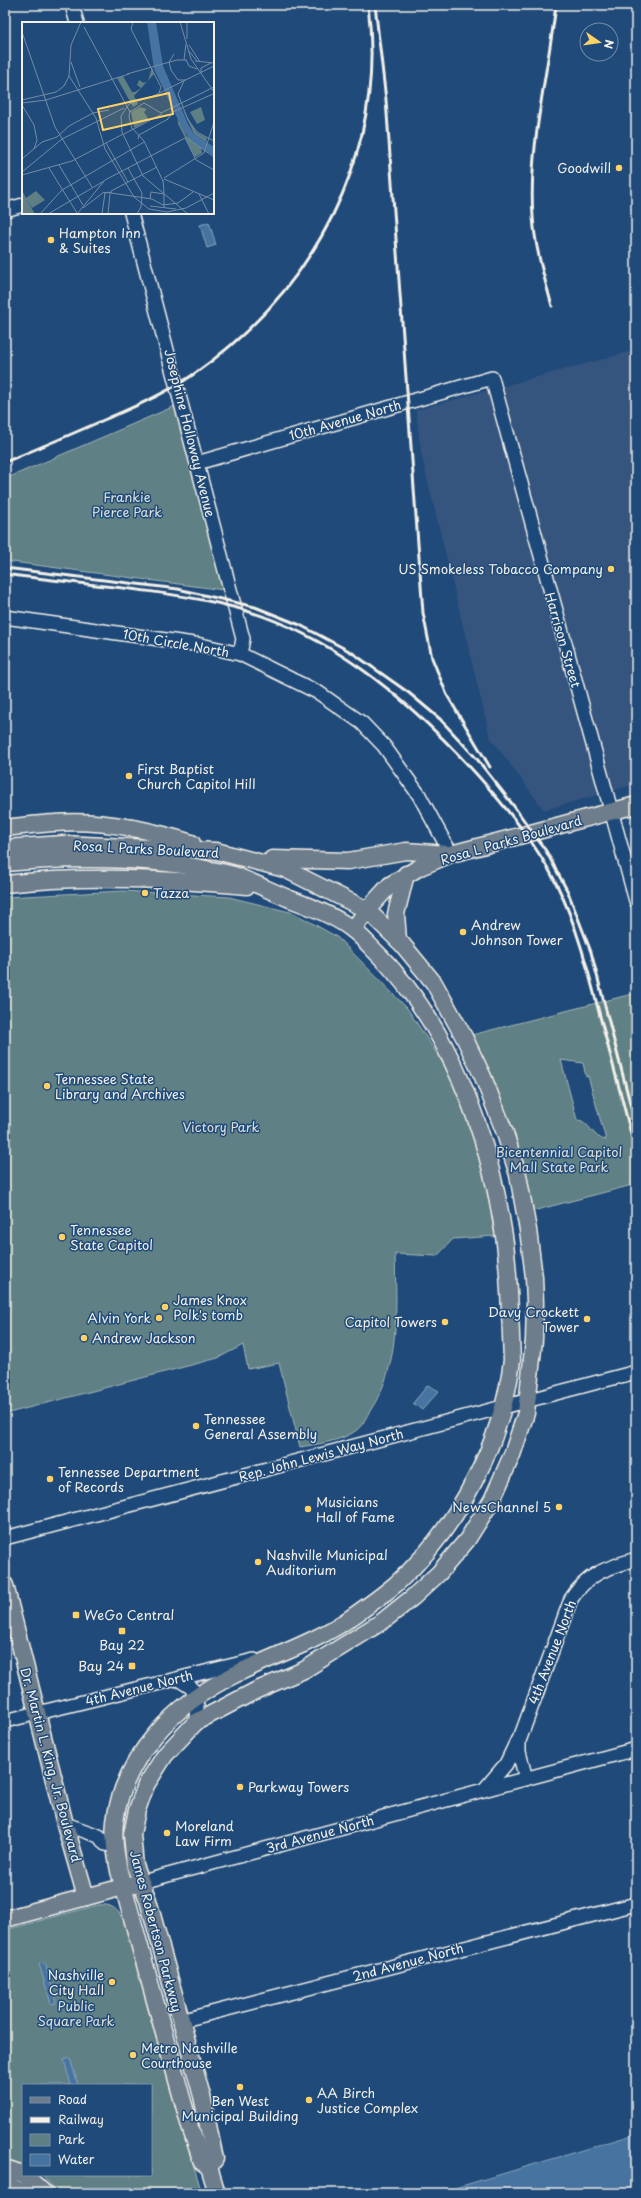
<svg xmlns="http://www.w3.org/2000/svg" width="641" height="2198" font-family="'Playpen Sans',sans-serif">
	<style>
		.built { fill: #35557f }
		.green { fill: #5e8084; stroke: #a9b8b6; fill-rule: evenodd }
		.water { fill: #4673a1; stroke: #8ca5bd }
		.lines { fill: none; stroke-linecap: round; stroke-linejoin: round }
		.minor-casing { stroke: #f4f1e8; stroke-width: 16 }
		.major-casing { stroke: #f4f1e8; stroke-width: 19 }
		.minor { stroke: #1f4a7a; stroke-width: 13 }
		.major { stroke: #6d7d8c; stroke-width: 16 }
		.rail { stroke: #f4f1e8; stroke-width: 3 }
		.poi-dot { fill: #ffd166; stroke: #1f4a7a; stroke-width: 1.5 }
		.labels { text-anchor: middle; stroke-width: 3; stroke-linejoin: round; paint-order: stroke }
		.poi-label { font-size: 13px; fill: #f4f1e8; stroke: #1f4a7a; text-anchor: start }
		.street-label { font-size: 13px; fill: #f4f1e8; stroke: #1f4a7a }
		.park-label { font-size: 13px; fill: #dee0d9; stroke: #1f4a7a }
		.inset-road { fill: none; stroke: #748da6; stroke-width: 1 }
		.view { fill: #ffd166; fill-opacity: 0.15; stroke: #ffd166; stroke-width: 2 }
		.inset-edge { fill: none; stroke: #f4f1e8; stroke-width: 2 }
	</style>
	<rect width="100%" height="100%" fill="#1f4a7a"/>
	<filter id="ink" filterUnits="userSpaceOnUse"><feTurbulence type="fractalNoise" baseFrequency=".025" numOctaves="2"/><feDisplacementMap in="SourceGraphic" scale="8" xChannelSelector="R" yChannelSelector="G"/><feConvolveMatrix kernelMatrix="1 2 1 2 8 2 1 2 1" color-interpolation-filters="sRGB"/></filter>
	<g filter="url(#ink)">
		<!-- built -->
		<path class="built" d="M636 350V784L544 810 490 737 421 453 416 410Z"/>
		<!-- green -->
		<g class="green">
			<path d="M175 406 224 590 5 561V479Z"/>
			<path d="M123 891 229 897 294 913 337 937 407 1008 454 1080 479 1149 495 1236 453 1239 437 1256 395 1254C396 1308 401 1365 370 1411 366 1417 363 1425 358 1429 344 1441 317 1444 300 1447L279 1363 248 1369 243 1345 218 1358 5 1414V897Z"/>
			<path d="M636 993V1184L525 1213 464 1037ZM561 1060 583 1063 586 1077 588 1076 606 1140C593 1139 588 1119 577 1120Z"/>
			<path d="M98 1905C112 1903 119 1910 124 1922L173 2099 202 2193H54L53 2188 42 2175H151V2085H23V2165L5 2162V1930Z"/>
		</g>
		<!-- water -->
		<g class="water">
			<path d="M209 222 216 245 207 248 200 225Z"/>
			<path d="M428 1385 439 1391 422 1410 413 1403Z"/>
			<path d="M45 1963 56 2003 51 2004 39 1964Z"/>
			<path d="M70 2058 78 2085H71L64 2060Z"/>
			<path d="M636 2134V2193H438Z"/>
		</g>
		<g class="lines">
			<!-- minor casing -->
			<g class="minor-casing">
				<g id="minor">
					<path d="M72 5 77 23"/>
					<path d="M5 210 23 205"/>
					<path d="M131 213 243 639 240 654"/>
					<path d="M197 463 492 378 636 901"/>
					<path d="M5 617 201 645 240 654 319 693 362 723 384 746 419 795 451 854"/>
					<path d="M5 1538 636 1372"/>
					<path d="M178 1679 192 1688 197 1706 196 1722"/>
					<path d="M5 1721 254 1660"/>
					<path d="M526 1779 519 1752V1741L571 1599C588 1573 607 1568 636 1559"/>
					<path d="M484 1790 506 1764 518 1739"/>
					<path d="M65 1824 99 1836 105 1844 115 1846"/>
					<path d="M142 1882 636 1749"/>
					<path d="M180 2021 636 1904"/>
				</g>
			</g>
			<!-- major casing -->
			<g class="major-casing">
				<g id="major">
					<path d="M5 828C21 826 37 824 54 823 100 819 148 829 192 843"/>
					<path d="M5 848 63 844 216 851 285 869 367 910 402 944 434 983 464 1037 483 1077 505 1133 518 1175 528 1230 534 1277 535 1303 534 1340 526 1413 512 1455 492 1500 467 1540 439 1573 413 1597 383 1621 304 1670 257 1690 196 1722 165 1755 146 1785 137 1810 132 1834 135 1866 148 1900 202 2096 215 2159 209 2167"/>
					<path d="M272 859 348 861 406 851 448 854"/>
					<path d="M5 863C81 856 159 856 234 875 252 882 271 891 290 899 311 907 333 915 352 929 360 935 367 943 374 950 449 1023 489 1134 504 1236 510 1277 510 1319 512 1360 503 1442 458 1528 396 1584 382 1596 365 1608 349 1619 314 1643 272 1656 234 1675 176 1703 123 1756 115 1822 113 1839 116 1855 119 1871L190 2127 202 2162 209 2167 217 2193"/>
					<path d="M5 884C86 875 166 879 247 886"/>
					<path d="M353 930 367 910 390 885 420 867 451 854 636 805"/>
					<path d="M398 940 396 914 406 874"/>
					<path d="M5 1585 65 1824 86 1897"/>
					<path d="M5 1919 134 1884"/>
					<path d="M5 2168 23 2174"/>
					<path d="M25 2175 44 2193"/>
					<path d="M5 2183 24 2193"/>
				</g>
			</g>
			<!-- minor -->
			<use href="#minor" class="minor"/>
			<!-- major -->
			<use href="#major" class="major"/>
			<!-- rail -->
			<g class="rail">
				<path d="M375 5 386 100 423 613 432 658 447 695 490 767"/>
				<path d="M552 306C544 277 535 247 533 217 528 150 548 72 556 5"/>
				<path d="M5 462C39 448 72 434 106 419 136 406 167 393 194 374 315 289 387 154 368 5"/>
				<path d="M5 568 178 589 255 607 300 625 351 652 409 693 440 719 477 759 513 805 546 851 568 892 591 952 636 1126"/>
				<path d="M5 574C75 584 148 588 217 603 324 626 408 698 479 777 508 810 537 845 557 885 578 928 589 974 601 1020 613 1065 625 1109 636 1154"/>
			</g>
		</g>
	</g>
	<!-- markers -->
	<g class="poi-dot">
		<circle cx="619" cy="168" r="4"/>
		<circle cx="51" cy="240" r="4"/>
		<circle cx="611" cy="569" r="4"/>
		<circle cx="129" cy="776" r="4"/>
		<circle cx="145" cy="893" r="4"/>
		<circle cx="463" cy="932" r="4"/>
		<circle cx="47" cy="1086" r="4"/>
		<circle cx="62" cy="1237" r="4"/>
		<circle cx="165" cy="1307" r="4"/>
		<circle cx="159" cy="1318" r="4"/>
		<circle cx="587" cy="1319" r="4"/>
		<circle cx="445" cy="1322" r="4"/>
		<circle cx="84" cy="1338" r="4"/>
		<circle cx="196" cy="1426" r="4"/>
		<circle cx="50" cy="1479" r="4"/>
		<circle cx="559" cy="1507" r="4"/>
		<circle cx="308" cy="1509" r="4"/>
		<circle cx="258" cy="1562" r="4"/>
		<rect x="72" y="1611" width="8" height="8" rx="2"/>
		<rect x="118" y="1627" width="8" height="8" rx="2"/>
		<rect x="128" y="1662" width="8" height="8" rx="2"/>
		<circle cx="240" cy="1787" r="4"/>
		<circle cx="167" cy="1833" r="4"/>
		<circle cx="112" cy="1982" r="4"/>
		<circle cx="133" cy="2055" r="4"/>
		<circle cx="240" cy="2087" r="4"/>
		<circle cx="309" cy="2100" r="4"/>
	</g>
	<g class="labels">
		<!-- poi labels -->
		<g class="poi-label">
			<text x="611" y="173" text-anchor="end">Goodwill</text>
			<text x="59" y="238">Hampton Inn<tspan x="59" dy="15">&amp; Suites</tspan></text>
			<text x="603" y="574" text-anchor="end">US Smokeless Tobacco Company</text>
			<text x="137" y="774">First Baptist<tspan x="137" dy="15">Church Capitol Hill</tspan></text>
			<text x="153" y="898">Tazza</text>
			<text x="471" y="930">Andrew<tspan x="471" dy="15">Johnson Tower</tspan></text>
			<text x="55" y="1084">Tennessee State<tspan x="55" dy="15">Library and Archives</tspan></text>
			<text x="70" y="1235">Tennessee<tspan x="70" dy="15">State Capitol</tspan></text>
			<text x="173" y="1305">James Knox<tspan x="173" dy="15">Polk's tomb</tspan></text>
			<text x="579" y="1317" text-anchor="end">Davy Crockett<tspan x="579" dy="15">Tower</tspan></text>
			<text x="151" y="1323" text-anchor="end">Alvin York</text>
			<text x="437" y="1327" text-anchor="end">Capitol Towers</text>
			<text x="92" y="1343">Andrew Jackson</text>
			<text x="204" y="1424">Tennessee<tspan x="204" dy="15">General Assembly</tspan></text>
			<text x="58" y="1477">Tennessee Department<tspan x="58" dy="15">of Records</tspan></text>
			<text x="316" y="1507">Musicians<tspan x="316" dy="15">Hall of Fame</tspan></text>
			<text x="551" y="1512" text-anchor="end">NewsChannel 5</text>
			<text x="266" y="1560">Nashville Municipal<tspan x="266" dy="15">Auditorium</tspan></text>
			<text x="84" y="1620">WeGo Central</text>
			<text x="122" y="1650" text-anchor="middle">Bay 22</text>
			<text x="124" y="1671" text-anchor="end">Bay 24</text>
			<text x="248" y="1792">Parkway Towers</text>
			<text x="175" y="1831">Moreland<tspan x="175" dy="15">Law Firm</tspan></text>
			<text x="104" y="1980" text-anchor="end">Nashville<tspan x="104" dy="15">City Hall</tspan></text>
			<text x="141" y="2053">Metro Nashville<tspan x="141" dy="15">Courthouse</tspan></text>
			<text x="317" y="2098">AA Birch<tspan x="317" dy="15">Justice Complex</tspan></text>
			<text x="240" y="2106" text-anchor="middle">Ben West<tspan x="240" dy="15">Municipal Building</tspan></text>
		</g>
		<!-- street labels -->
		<g class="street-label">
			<text transform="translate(345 420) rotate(-16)" y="5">10th Avenue North</text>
			<text transform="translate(190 433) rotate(76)" y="5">Josephine Holloway Avenue</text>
			<text transform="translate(563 640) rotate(74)" y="5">Harrison Street</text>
			<text transform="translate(176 643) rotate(10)" y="5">10th Circle North</text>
			<text transform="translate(511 840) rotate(-16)" y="5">Rosa L Parks Boulevard</text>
			<text transform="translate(146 849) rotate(3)" y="5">Rosa L Parks Boulevard</text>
			<text transform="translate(321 1455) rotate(-15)" y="5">Rep. John Lewis Way North</text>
			<text transform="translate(552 1652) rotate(-69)" y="5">4th Avenue North</text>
			<text transform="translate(139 1688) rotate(-14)" y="5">4th Avenue North</text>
			<text transform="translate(51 1765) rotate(75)" y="5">Dr. Martin L. King, Jr. Boulevard</text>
			<text transform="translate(320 1834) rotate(-15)" y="5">3rd Avenue North</text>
			<text transform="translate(156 1931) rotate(75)" y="5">James Robertson Parkway</text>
			<text transform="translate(408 1962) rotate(-15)" y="5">2nd Avenue North</text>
		</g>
		<!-- park labels -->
		<g class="park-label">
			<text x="127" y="502">Frankie<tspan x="127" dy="15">Pierce Park</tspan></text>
			<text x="221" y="1132">Victory Park</text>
			<text x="559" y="1157">Bicentennial Capitol<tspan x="559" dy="15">Mall State Park</tspan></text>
			<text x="76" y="2011">Public<tspan x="76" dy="15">Square Park</tspan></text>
		</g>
	</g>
	<!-- overview -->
	<g transform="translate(22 22)">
		<rect width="192" height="192" fill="#1f4a7a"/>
		<path d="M130 45 132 52 112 74 116 82 111 85 95 56 101 54 110 70H113L119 66 115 63 117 58 122 61 126 59ZM118 85 125 87 122 90 127 98 112 106 109 90ZM179 85 183 98 175 102 168 90ZM160 86 175 111 185 116 184 120 172 112ZM155 89 164 113 179 125 180 131 173 135 156 102ZM0 168 4 176 14 169 23 178 10 186 4 177 13 192H0Z" fill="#5e8084"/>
		<path d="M125 0H134L141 44 166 102 172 112 192 125V134L170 120 160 106 132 47Z" fill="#4673a1"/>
		<path class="inset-road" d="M59 0 49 23 47 54 74 96 83 127 112 175 127 187 145 190 164 186 192 171M111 0 109 7 139 65 137 71M158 0 169 37 192 70M62 5 108 90M0 10 33 105 70 165M165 17V0M167 23 178 40M166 28 175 39M152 32 147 40 149 48 156 58H164M162 38 164 22M164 38 167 44 175 47M173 39 192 41M49 40 58 65M179 51V46L189 41M105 52 155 38H165M162 59 156 72 166 98 175 110 192 119M0 78 34 70 42 64 47 54M0 81 24 78 107 52M0 83 12 103 15 118 12 127M108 88 107 95 110 107M108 90 122 81 139 91 192 65M145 98 151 90 191 72M111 107 122 119 141 159M102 112 140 92M116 117 117 113 146 97M166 117 192 135M84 121 106 160M182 131 192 100M0 137 20 120 35 115 47 104 71 91 87 88M37 143 61 183M27 146 55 191M106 146 120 171 119 185 115 192M0 150 40 117 102 86M0 153 50 139 101 112M142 156 182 131M142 157 192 178M141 158 142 171M89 169 135 145M89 171 130 177 141 183 156 181 171 170M142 172V185M177 172 187 192M128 177 129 170 142 172M128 184 154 187M61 186 82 170 83 171H84L86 170 88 171 90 170 83 171M18 192 40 168 122 120M26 192 82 159M55 192 83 158 163 116 174 138 192 148M80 192 83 171M86 192 88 171M166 192 121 154 100 110 99 94 107 82 131 74 192 44"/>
		<path class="view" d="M147 71 151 92 81 108 76 87Z"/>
		<rect width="192" height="192" class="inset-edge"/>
	</g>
	<!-- margin -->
	<rect width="641" height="2198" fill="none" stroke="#1f4a7a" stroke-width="20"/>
	<rect x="10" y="10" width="621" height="2178" fill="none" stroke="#f4f1e8" stroke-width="1.5" filter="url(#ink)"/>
	<!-- legend -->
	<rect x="22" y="2084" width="130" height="92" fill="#1f4a7a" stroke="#748da6"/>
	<rect x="30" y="2097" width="20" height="6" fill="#6d7d8c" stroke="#748da6"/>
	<text x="58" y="2104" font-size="12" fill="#f4f1e8">Road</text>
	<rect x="30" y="2117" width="20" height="6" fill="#f4f1e8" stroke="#748da6"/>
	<text x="58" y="2124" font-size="12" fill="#f4f1e8">Railway</text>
	<rect x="30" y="2134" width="20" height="12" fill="#5e8084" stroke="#748da6"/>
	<text x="58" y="2144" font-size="12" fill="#f4f1e8">Park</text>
	<rect x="30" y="2154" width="20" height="12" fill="#4673a1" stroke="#748da6"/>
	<text x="58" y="2164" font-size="12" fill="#f4f1e8">Water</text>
	<!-- north arrow -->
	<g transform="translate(599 42) rotate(103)"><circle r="19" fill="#1f4a7a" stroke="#748da6"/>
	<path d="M0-3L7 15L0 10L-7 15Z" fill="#ffd166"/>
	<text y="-6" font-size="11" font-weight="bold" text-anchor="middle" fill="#f4f1e8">N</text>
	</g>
</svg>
